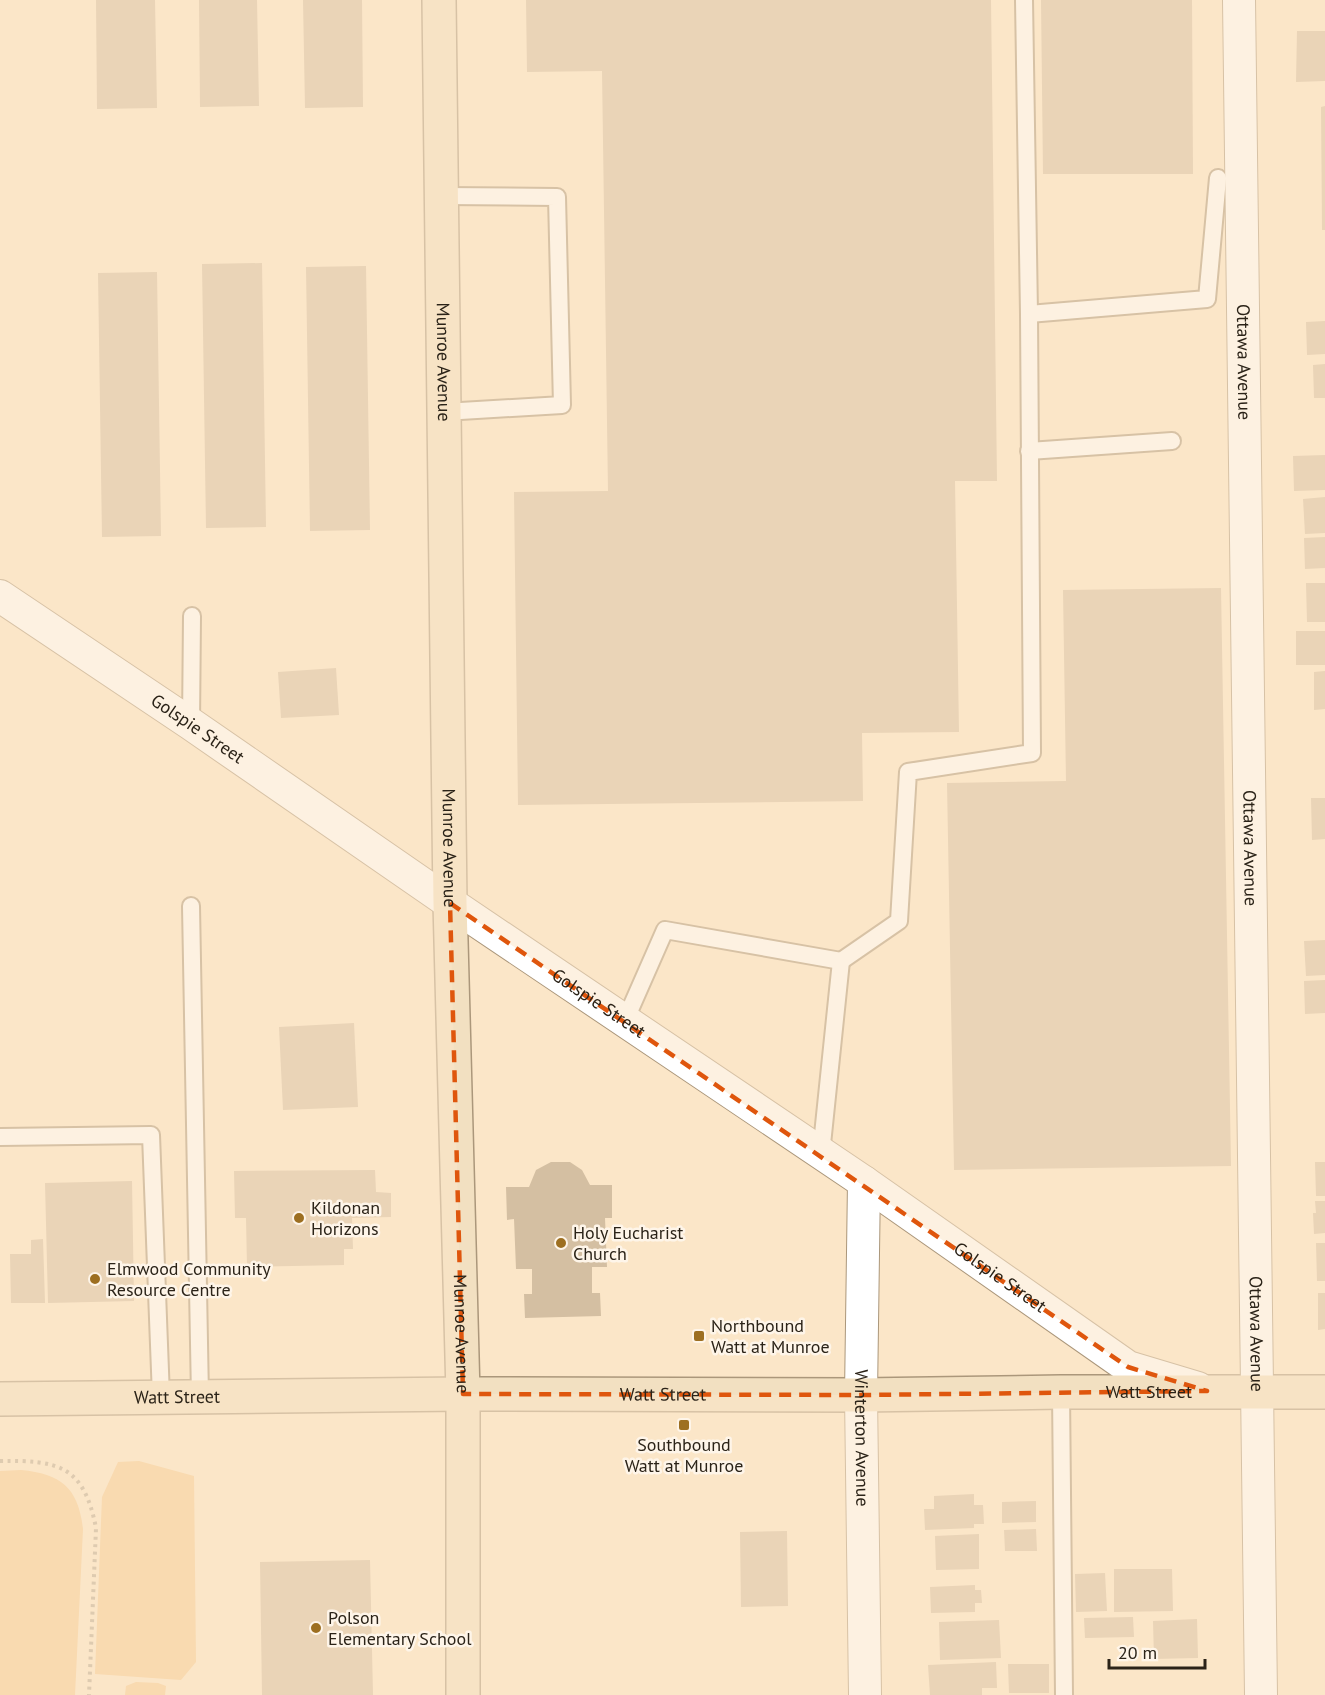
<svg xmlns="http://www.w3.org/2000/svg" width="1325" height="1695" font-family="'PT Sans',sans-serif">
	<style>
		.green { fill: #f6cc92 }
		.building { fill: #d4bfa2 }
		.lines { fill: none; stroke-linecap: round; stroke-linejoin: round }
		.lane-casing { stroke: #ab977b; stroke-width: 20 }
		.street-casing { stroke: #ab977b; stroke-width: 34 }
		.secondary-casing { stroke: #ab977b; stroke-width: 36 }
		.path { stroke: #bbaa92; stroke-width: 4; stroke-dasharray: 3 4.5; stroke-linecap: butt }
		.lane { stroke: #fff; stroke-width: 16 }
		.street { stroke: #fff; stroke-width: 32 }
		.secondary { stroke: #f2e0c1; stroke-width: 33 }
		.marked { fill: none; stroke: #df560d; stroke-width: 4.5; stroke-dasharray: 12 8; stroke-linejoin: round }
		.poi-dot { fill: #9d6f21; stroke: #fef5e9; stroke-width: 2 }
		.labels { text-anchor: middle; stroke-width: 5; stroke-linejoin: round; paint-order: stroke }
		.street-label { font-size: 18px; fill: #2b2318; stroke: #fef5e9 }
		.poi-label { font-size: 18px; fill: #2b2318; stroke: #fef5e9; text-anchor: start }
	</style>
	<rect width="100%" height="100%" fill="#fbe6c8"/>
	<!-- green -->
	<g class="green">
		<path d="M139 1461 194 1476 196 1662 181 1680 95 1674 102 1497 118 1462Z"/>
		<path d="M21 1470C62 1474 78 1488 83 1529L75 1695H0V1471Z"/>
		<path d="M136 1682 158 1683 166 1686 165 1695H125L126 1686Z"/>
	</g>
	<!-- building -->
	<g class="building">
		<path d="M96 0H155L157 108 97 109Z"/>
		<path d="M199 0H257L259 106 200 107Z"/>
		<path d="M303 0H362L363 107 305 108Z"/>
		<path d="M526 0H991L997 481H955L959 732 862 733 863 801 518 805 514 492 608 491 602 71 527 72Z"/>
		<path d="M1041 0H1192L1193 174H1043Z"/>
		<path d="M1297 31H1325V81L1296 82Z"/>
		<path d="M1325 106V230H1322L1321 107Z"/>
		<path d="M262 263 266 527 206 528 202 264Z"/>
		<path d="M366 266 370 530 310 531 306 267Z"/>
		<path d="M157 272 161 536 102 537 98 273Z"/>
		<path d="M1325 321V354L1307 355 1306 322Z"/>
		<path d="M1325 364V398H1314L1313 365Z"/>
		<path d="M1325 455V490L1294 491 1293 456Z"/>
		<path d="M1325 497V533L1305 534 1303 499Z"/>
		<path d="M1325 537V568L1305 569 1304 538Z"/>
		<path d="M1306 583H1325V622H1307Z"/>
		<path d="M1221 588 1231 1166 954 1170 947 783 1066 781 1063 590Z"/>
		<rect x="1296" y="631" width="29" height="34"/>
		<path d="M336 668 339 715 281 718 278 672Z"/>
		<path d="M1325 671V709L1314 710V672Z"/>
		<path d="M1311 798H1325V839L1312 840Z"/>
		<path d="M1325 940V975L1306 976 1304 941Z"/>
		<path d="M1325 980V1013L1305 1014 1304 981Z"/>
		<path d="M354 1023 358 1107 283 1110 279 1027Z"/>
		<path d="M551 1162H570L582 1170 590 1185H612V1218H605L607 1267H592V1293H600L601 1316 525 1318 524 1294H532V1269H516L514 1219 507 1220 506 1187H529L536 1170Z"/>
		<path d="M1315 1162H1325V1196H1316Z"/>
		<path d="M375 1170 376 1192 391 1193V1217L352 1218 353 1249H344V1265L247 1267 246 1218H235L234 1171Z"/>
		<path d="M132 1181 134 1301 48 1303 45 1183Z"/>
		<path d="M1315 1201H1325V1233L1314 1234 1313 1213H1316Z"/>
		<path d="M43 1239 45 1303H11L10 1254H31V1240Z"/>
		<path d="M1316 1243H1325V1281H1317Z"/>
		<path d="M1318 1293H1325V1329L1318 1330Z"/>
		<path d="M974 1494V1505H983L984 1524H974V1528L925 1530 924 1509H934V1496Z"/>
		<path d="M1036 1501V1522L1002 1523V1502Z"/>
		<path d="M1036 1529 1037 1551H1005L1004 1530Z"/>
		<path d="M787 1531 788 1606 741 1607 740 1532Z"/>
		<path d="M979 1534V1569L936 1570 935 1536Z"/>
		<path d="M370 1560 373 1695H262L260 1562Z"/>
		<path d="M1114 1569H1172L1173 1611 1114 1612Z"/>
		<path d="M1105 1573 1107 1611 1076 1612 1075 1574Z"/>
		<path d="M975 1585V1590H981L982 1603H975V1612L931 1613 930 1587Z"/>
		<path d="M1133 1617 1134 1637 1085 1638 1084 1618Z"/>
		<path d="M1197 1619 1198 1658 1154 1659 1153 1621Z"/>
		<path d="M999 1620 1001 1658 940 1660 939 1622Z"/>
		<path d="M996 1662 997 1688H982V1695H930L928 1665Z"/>
		<path d="M1008 1664H1049V1693H1009Z"/>
	</g>
	<g class="lines">
		<!-- lane casing -->
		<g class="lane-casing">
			<g id="lane">
				<path d="M442 196 557 197 562 405 444 412"/>
				<path d="M1029 314 1207 299 1218 178"/>
				<path d="M1029 451 1172 441"/>
				<path d="M191 724 192 616"/>
				<path d="M191 906 200 1397"/>
				<path d="M841 961 899 921 908 772 1032 753 1029 314 1024 0"/>
				<path d="M625 1021 665 930 841 961 821 1154"/>
				<path d="M0 1137 151 1135 161 1397"/>
				<path d="M1061 1392 1064 1695"/>
			</g>
		</g>
		<!-- street casing -->
		<g class="street-casing">
			<g id="street">
				<path id="s1" d="M1239 0 1261 1695"/>
				<path id="s2" d="M0 596 191 724 450 903 864 1182 1128 1367 1198 1388"/>
				<path id="s3" d="M864 1182 861 1395 865 1695"/>
			</g>
		</g>
		<!-- secondary casing -->
		<g class="secondary-casing">
			<g id="secondary">
				<path id="s4" d="M439 0 450 903 463 1394V1695"/>
				<path id="s5" d="M0 1399 463 1394 861 1395 1061 1392H1325"/>
			</g>
		</g>
		<!-- path -->
		<path class="path" d="M0 1461C59 1460 84 1466 96 1528L89 1695"/>
		<!-- lane -->
		<use href="#lane" class="lane"/>
		<!-- street -->
		<use href="#street" class="street"/>
		<!-- secondary -->
		<use href="#secondary" class="secondary"/>
	</g>
	<!-- marked area -->
	<path d="M0 0H1325V1695H0ZM450 903 1128 1367 1207 1391 861 1395 463 1394Z" fill="#fbe6c8" fill-opacity=".55" fill-rule="evenodd"/>
	<path class="marked" d="M450 903 1128 1367 1207 1391 861 1395 463 1394Z"/>
	<!-- markers -->
	<g class="poi-dot">
		<circle cx="299" cy="1218" r="6"/>
		<circle cx="561" cy="1243" r="6"/>
		<circle cx="95" cy="1279" r="6"/>
		<rect x="693" y="1330" width="12" height="12" rx="3"/>
		<rect x="678" y="1419" width="12" height="12" rx="3"/>
		<circle cx="316" cy="1628" r="6"/>
	</g>
	<g class="labels">
		<!-- street labels -->
		<g class="street-label">
			<text dy="6" stroke="none"><textPath href="#s4" startOffset="362">Munroe Avenue</textPath></text>
			<text dy="6" stroke="none"><textPath href="#s1" startOffset="362">Ottawa Avenue</textPath></text>
			<text dy="6" stroke="none"><textPath href="#s2" startOffset="238">Golspie Street</textPath></text>
			<text dy="6" stroke="none"><textPath href="#s1" startOffset="848">Ottawa Avenue</textPath></text>
			<text dy="6" stroke="none"><textPath href="#s4" startOffset="848">Munroe Avenue</textPath></text>
			<text dy="6" stroke="none"><textPath href="#s2" startOffset="724">Golspie Street</textPath></text>
			<text dy="6" stroke="none"><textPath href="#s2" startOffset="1210">Golspie Street</textPath></text>
			<text dy="6" stroke="none"><textPath href="#s4" startOffset="1334">Munroe Avenue</textPath></text>
			<text dy="6" stroke="none"><textPath href="#s1" startOffset="1334">Ottawa Avenue</textPath></text>
			<text dy="6" stroke="none"><textPath href="#s5" startOffset="1149">Watt Street</textPath></text>
			<text dy="6" stroke="none"><textPath href="#s5" startOffset="663">Watt Street</textPath></text>
			<text dy="6" stroke="none"><textPath href="#s5" startOffset="177">Watt Street</textPath></text>
			<text dy="6" stroke="none"><textPath href="#s3" startOffset="256">Winterton Avenue</textPath></text>
		</g>
		<!-- poi labels -->
		<g class="poi-label">
			<text x="311" y="1214">Kildonan<tspan x="311" dy="21">Horizons</tspan></text>
			<text x="573" y="1239">Holy Eucharist<tspan x="573" dy="21">Church</tspan></text>
			<text x="107" y="1275">Elmwood Community<tspan x="107" dy="21">Resource Centre</tspan></text>
			<text x="711" y="1332">Northbound<tspan x="711" dy="21">Watt at Munroe</tspan></text>
			<text x="684" y="1451" text-anchor="middle">Southbound<tspan x="684" dy="21">Watt at Munroe</tspan></text>
			<text x="328" y="1624">Polson<tspan x="328" dy="21">Elementary School</tspan></text>
		</g>
	</g>
	<!-- scale -->
	<path d="M1109 1659v9h96v-9" fill="none" stroke="#2b2318" stroke-width="3"/>
	<text x="1118" y="1659" font-size="18" fill="#2b2318" stroke="#fef5e9" stroke-width="4.5" paint-order="stroke">20 m</text>
</svg>
